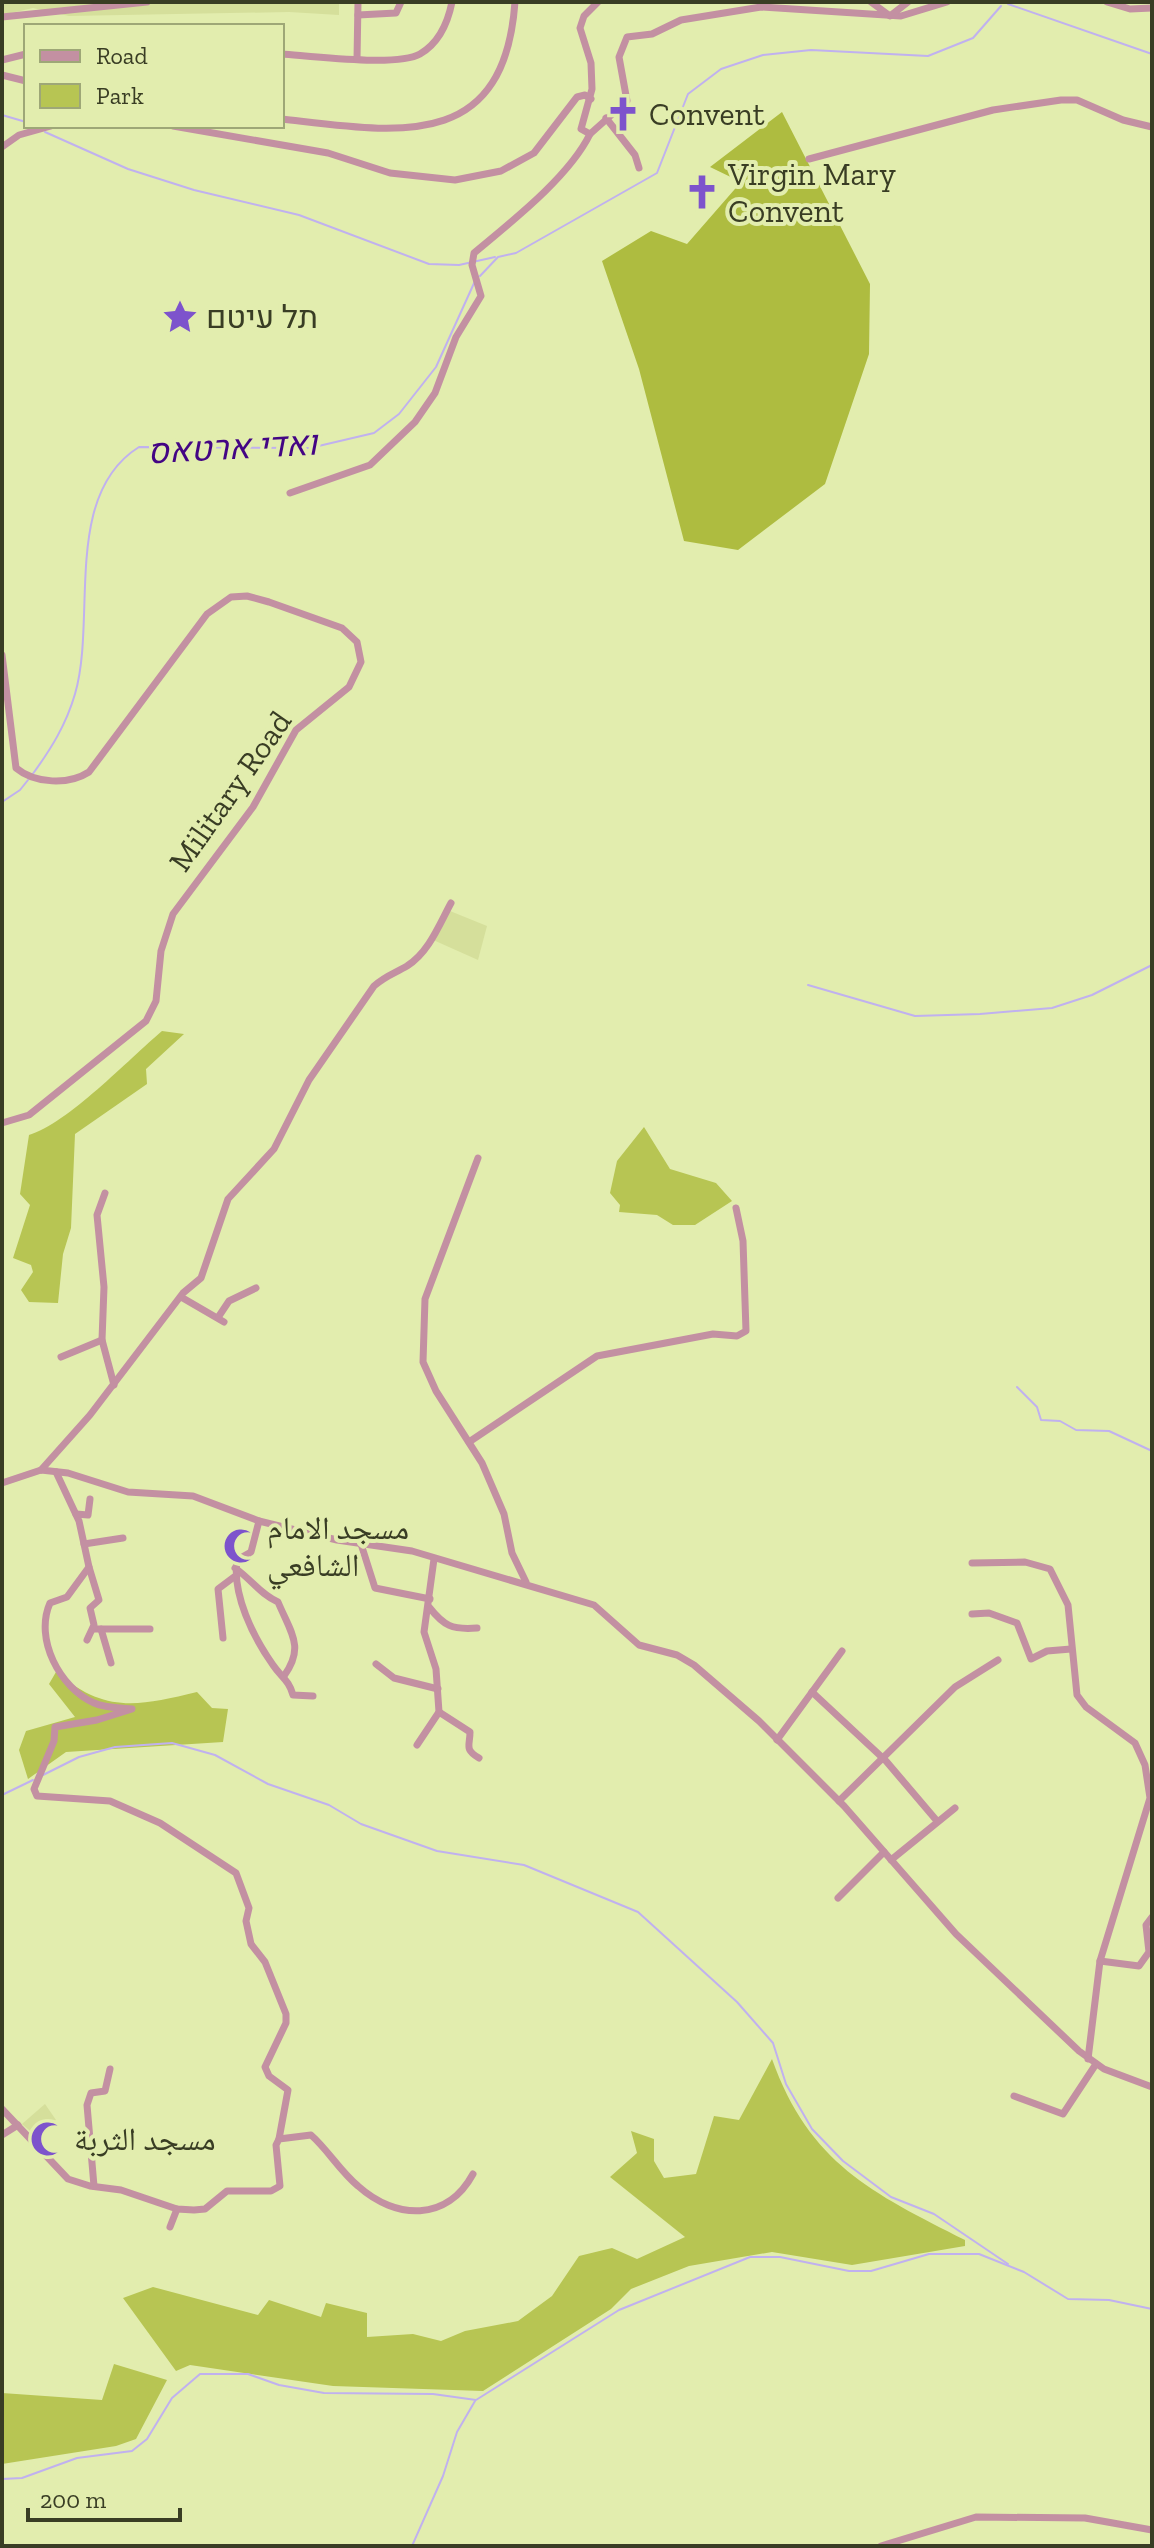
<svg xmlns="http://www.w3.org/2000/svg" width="1154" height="2548" font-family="'Zilla Slab','Noto Naskh Arabic',Heebo,serif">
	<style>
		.built { fill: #d5df9b }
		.green { fill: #b7c553 }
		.forest { fill: #aebc40 }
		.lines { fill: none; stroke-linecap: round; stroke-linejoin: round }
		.stream { stroke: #c0b1ef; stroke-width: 2 }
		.minor { stroke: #c390a2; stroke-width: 7 }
		.labels { text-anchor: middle; stroke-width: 8; stroke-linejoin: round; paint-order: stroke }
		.poi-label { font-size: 32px; fill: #393d24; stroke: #e2edae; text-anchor: start }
		.street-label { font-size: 32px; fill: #393d24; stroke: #e2edae }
		.water-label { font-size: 34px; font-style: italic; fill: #430584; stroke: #e2edae }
	</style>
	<rect width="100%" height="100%" fill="#e2edae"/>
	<!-- built -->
	<g class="built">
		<path d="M2 2H339V15L289 12 69 16 33 8 2 15Z"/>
		<path d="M450 911 487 926 478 960 431 939Z"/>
		<path d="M45 2104 56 2120 35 2135 22 2124Z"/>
	</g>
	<!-- green -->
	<g class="green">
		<path d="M162 1031 184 1034 146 1069 147 1084 75 1134 71 1228 63 1254 58 1303 29 1302 21 1290 33 1272 31 1265 13 1258 30 1205 20 1194 29 1135C67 1124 129 1059 162 1031Z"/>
		<path d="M644 1127 670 1169 716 1183 732 1201 695 1225H673L657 1215 619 1212 620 1205 610 1193 617 1161Z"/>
		<path d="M56 1672C106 1714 138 1706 197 1692L212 1708 228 1709 223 1742 66 1752 28 1779 19 1750 26 1731 75 1717 49 1684Z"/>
		<path d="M772 2059C809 2163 872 2193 965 2240V2246L852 2265 772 2252 689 2266 631 2289 611 2309 483 2391 333 2386 190 2365 176 2371 123 2298 153 2287 258 2315 269 2300 321 2317 326 2303 367 2313V2337L413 2334 441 2341 465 2331 518 2321 552 2296 579 2256 612 2248 637 2259 685 2237 610 2177 637 2153 631 2131 654 2139V2161L664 2178 696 2174 714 2116 739 2120Z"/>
		<path d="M114 2364 167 2380 136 2439 116 2446 2 2464V2393L102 2400Z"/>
	</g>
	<!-- forest -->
	<path class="forest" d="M782 112 870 284 869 354 825 484 738 550 684 541 639 369 602 261 651 231 687 244 741 182 710 167Z"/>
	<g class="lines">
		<!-- stream -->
		<g class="stream">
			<path d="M1008 4 1152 54"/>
			<path d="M2 115 26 122"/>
			<path d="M45 132 128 169 194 190 299 215 429 264 459 265 495 257"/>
			<path d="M480 276 498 257 516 253 657 173 688 94 721 69 763 55 811 50 928 56 973 38 1001 6"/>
			<path d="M32 775C51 749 66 725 75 694 97 619 62 495 139 447L310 448 374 433 399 414 436 367 475 281"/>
			<path d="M2 802 20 790 28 780"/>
			<path d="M808 985 915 1016 980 1014 1052 1008 1092 995 1152 965"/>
			<path d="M1017 1387 1037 1407 1041 1420 1060 1421 1076 1430 1109 1431 1152 1451"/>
			<path d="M43 1775 79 1757 115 1747 172 1743 215 1755 268 1784 329 1805 361 1824 437 1851 524 1865 638 1912 737 2002 773 2043 786 2084 812 2129 843 2161 891 2197 934 2214 1008 2264"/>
			<path d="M2 1795 33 1780"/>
			<path d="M2 2479 22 2478 77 2458 132 2451 147 2439 172 2398 200 2374H248L279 2385 324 2393 433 2394 476 2400 619 2310 750 2257H780L849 2271H871L929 2254H979L1024 2272 1068 2299 1109 2300 1152 2309"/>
			<path d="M412 2546 443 2476 457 2432 475 2401"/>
		</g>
		<!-- minor -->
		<g class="minor">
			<path d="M598 2 584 16 580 28 591 63 592 89 581 129 590 134 627 101 619 57 627 37 652 34 681 20 761 7 901 16 947 2"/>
			<path d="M871 2 890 16 908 2"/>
			<path d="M1107 2 1130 9 1152 8"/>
			<path d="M358 15 396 13 401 2"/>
			<path d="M2 17 147 2"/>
			<path d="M282 54C310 56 398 67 420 54 439 43 448 22 452 2"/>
			<path d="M357 59 358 2"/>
			<path d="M2 60 26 54"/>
			<path d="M2 75 26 81"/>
			<path d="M606 118 635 155 639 168"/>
			<path d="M282 119C396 132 504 154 515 2"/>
			<path d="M173 126 328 153 390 173 455 180 501 171 534 153 577 97 585 95 591 99"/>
			<path d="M2 147 19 135 51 126"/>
			<path d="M809 159 993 110 1061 100H1077L1123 120 1152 127"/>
			<path d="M290 493 370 465 415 422 435 393 456 337 481 296 472 265 474 253C511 222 569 177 590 134"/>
			<path d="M2 655 16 768C35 784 69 785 89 772L207 614 231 597 247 596 269 602 342 628 357 642 361 662 349 687 296 730 253 807 173 914 161 951 156 1001 146 1021 29 1115 2 1123"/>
			<path d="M478 1158 425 1299 423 1362 436 1391 482 1463 504 1514 512 1553 526 1582"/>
			<path d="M105 1193 97 1215 104 1287 102 1340 114 1385"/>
			<path d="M181 1297 224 1322"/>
			<path d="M219 1316 229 1301 256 1288"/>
			<path d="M61 1357 102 1340"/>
			<path d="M469 1442 597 1356 713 1334 737 1336 746 1331 743 1241 736 1208"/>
			<path d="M41 1470 90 1415 183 1293 201 1278 228 1199 274 1149 309 1080 374 986C385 976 395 973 407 966 429 952 439 925 451 903"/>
			<path d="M56 1472 79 1521 89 1567 67 1597 50 1603C34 1639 60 1688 94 1703 105 1708 120 1708 132 1709L97 1720 55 1727 54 1741 34 1789 37 1796 110 1801 160 1823 236 1873 249 1908 246 1921 251 1944 265 1962 286 2014V2023L265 2067 269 2076 288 2090 279 2139"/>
			<path d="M2 1483 41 1470 68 1473 128 1492 193 1496 259 1521 337 1540 412 1551 594 1605 639 1645 677 1655 694 1665 759 1721 844 1806 956 1934 1079 2051 1104 2069 1152 2087"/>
			<path d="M76 1514 88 1515 90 1499"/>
			<path d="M259 1521 251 1552 237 1560C232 1594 253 1637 273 1665 281 1677 289 1680 293 1695L313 1696"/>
			<path d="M84 1544 123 1538"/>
			<path d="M361 1544 375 1588 430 1599"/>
			<path d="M972 1563 1025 1562 1050 1569 1068 1605 1077 1695 1086 1707 1135 1743 1145 1765 1150 1798 1100 1961 1088 2059"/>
			<path d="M235 1568C252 1580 260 1594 278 1602 291 1633 305 1647 284 1676"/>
			<path d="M429 1607C444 1626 452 1630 477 1628"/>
			<path d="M972 1614 989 1613 1017 1623 1031 1659 1047 1651 1071 1649"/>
			<path d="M94 1629H150"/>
			<path d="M101 1629 111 1663"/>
			<path d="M223 1638 218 1589 234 1577"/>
			<path d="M87 1640 94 1625 90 1608 99 1600 89 1567"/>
			<path d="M376 1664 394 1678 438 1689"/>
			<path d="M812 1692 886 1761 937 1821"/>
			<path d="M439 1712 470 1732C470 1746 464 1749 479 1758"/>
			<path d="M777 1740 842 1651"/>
			<path d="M417 1745 439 1712 436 1669 424 1632 434 1559"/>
			<path d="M839 1801 955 1687 998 1660"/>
			<path d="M891 1860 955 1808"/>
			<path d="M838 1898 884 1852"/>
			<path d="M1100 1961 1139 1966 1149 1952 1146 1925 1152 1917"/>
			<path d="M1014 2096 1063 2114 1096 2064"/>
			<path d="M2 2109 68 2179 90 2186 121 2190 177 2209 194 2210 205 2209 227 2191H271L280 2186 276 2145 279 2139 311 2135C328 2150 340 2171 358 2186 396 2220 447 2222 473 2174"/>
			<path d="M2 2135 18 2125"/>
			<path d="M94 2186 87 2105 91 2093 105 2091 110 2069"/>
			<path d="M170 2227 177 2209"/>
			<path d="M881 2546 976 2517 1085 2518 1152 2530"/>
		</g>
	</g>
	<!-- icons -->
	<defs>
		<g id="church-bare" transform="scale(2.76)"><path d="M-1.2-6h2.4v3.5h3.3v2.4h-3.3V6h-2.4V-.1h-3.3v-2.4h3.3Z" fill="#7d53cc" stroke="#e2edae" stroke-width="2.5" paint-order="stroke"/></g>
		<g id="sight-bare" transform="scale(2.76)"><path d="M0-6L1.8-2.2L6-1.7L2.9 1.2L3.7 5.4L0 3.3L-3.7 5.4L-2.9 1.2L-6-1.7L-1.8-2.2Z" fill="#7d53cc" stroke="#e2edae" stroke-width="2.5" paint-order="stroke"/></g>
		<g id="mosque-bare" transform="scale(2.76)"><path d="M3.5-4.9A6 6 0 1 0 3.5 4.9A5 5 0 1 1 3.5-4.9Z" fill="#7d53cc" stroke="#e2edae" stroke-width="2.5" paint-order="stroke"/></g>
	</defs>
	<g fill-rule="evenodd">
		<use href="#church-bare" x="623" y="114"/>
		<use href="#church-bare" x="702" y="192"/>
		<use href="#sight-bare" x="180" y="317"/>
		<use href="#mosque-bare" x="241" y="1546"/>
		<use href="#mosque-bare" x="48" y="2139"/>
	</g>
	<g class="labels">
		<!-- poi labels -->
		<g class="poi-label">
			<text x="649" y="125">Convent</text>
			<text x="728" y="185">Virgin Mary<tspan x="728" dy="37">Convent</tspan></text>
			<text x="206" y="328">תל עיטם</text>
			<text x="267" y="1539">مسجد الامام<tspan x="267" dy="37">الشافعي</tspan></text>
			<text x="74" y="2150">مسجد الثربة</text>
		</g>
		<!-- street labels -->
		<g class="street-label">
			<text transform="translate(230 791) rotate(-55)" y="11">Military Road</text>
		</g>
		<!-- water labels -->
		<g class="water-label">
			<text transform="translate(232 447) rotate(-3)" y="12">ואדי ארטאס</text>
		</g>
	</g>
	<!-- border -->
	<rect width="1154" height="2548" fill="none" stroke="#393d24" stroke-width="8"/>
	<!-- legend -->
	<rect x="24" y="24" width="260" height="104" fill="#e2edae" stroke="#9ea777" stroke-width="2"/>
	<rect x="40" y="50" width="40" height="12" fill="#c390a2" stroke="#9ea777" stroke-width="2"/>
	<text x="96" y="64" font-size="24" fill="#393d24">Road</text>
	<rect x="40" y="84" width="40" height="24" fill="#b7c553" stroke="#9ea777" stroke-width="2"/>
	<text x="96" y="104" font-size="24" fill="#393d24">Park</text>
	<!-- scale -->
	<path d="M28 2508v12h152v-12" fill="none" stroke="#393d24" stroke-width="4"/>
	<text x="40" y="2508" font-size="24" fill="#393d24" stroke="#e2edae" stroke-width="6" paint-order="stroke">200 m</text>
</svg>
